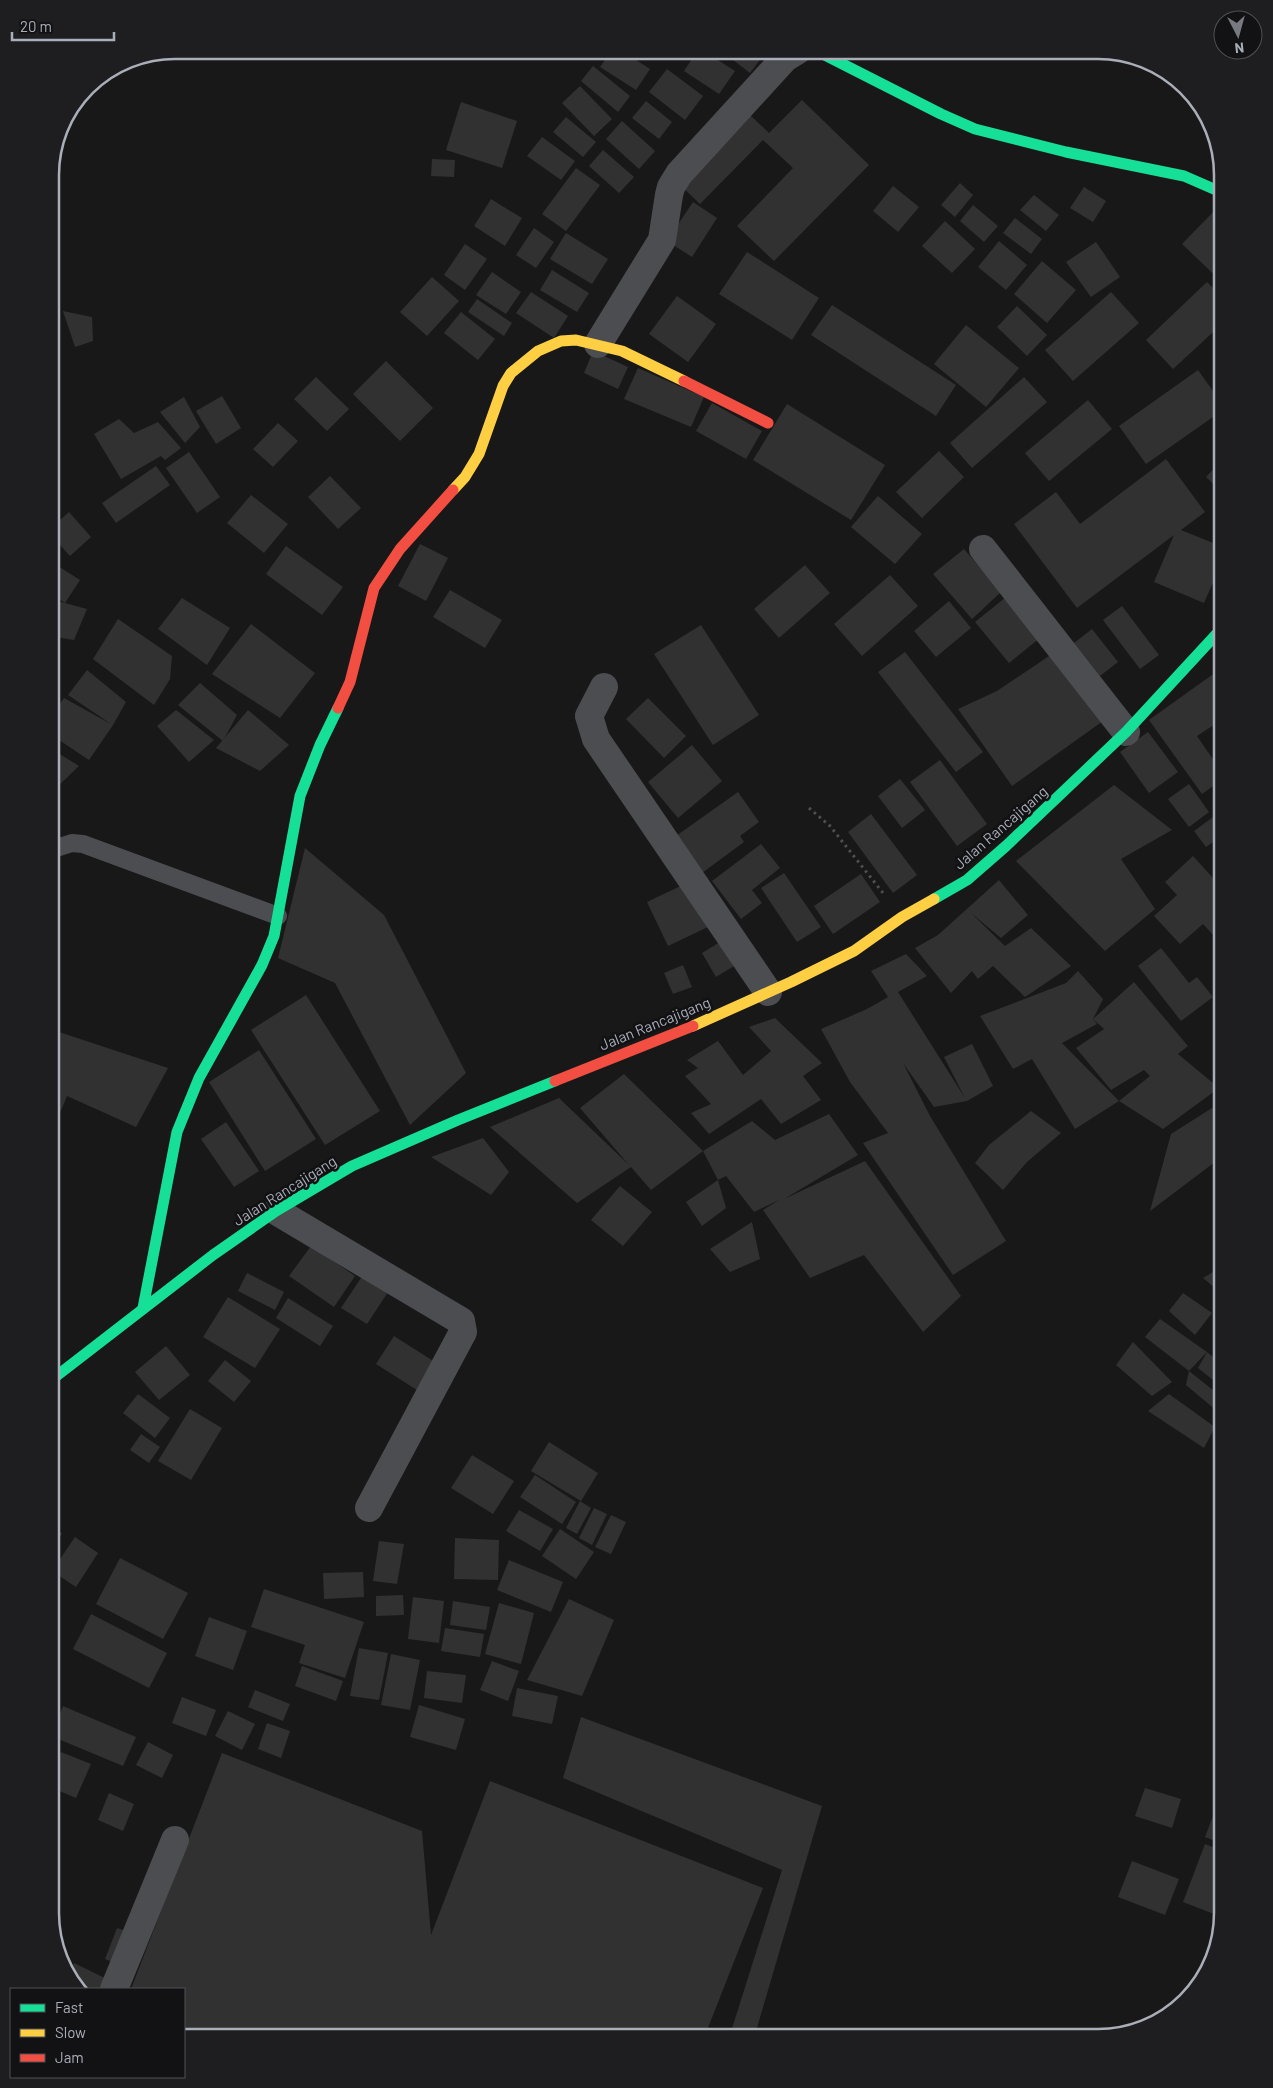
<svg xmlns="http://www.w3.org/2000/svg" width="1273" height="2088" font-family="Barlow,sans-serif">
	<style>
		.building { fill: #313132 }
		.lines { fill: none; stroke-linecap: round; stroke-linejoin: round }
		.path { stroke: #4e4f52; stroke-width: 3; stroke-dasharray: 2.5 4; stroke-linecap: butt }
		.lane { stroke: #4c4d51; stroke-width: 18 }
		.street { stroke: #4c4d51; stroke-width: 28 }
		.fast { stroke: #16e098; stroke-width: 11 }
		.slow { stroke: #ffcf43; stroke-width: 11 }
		.jam { stroke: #f24e42; stroke-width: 11 }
		.labels { text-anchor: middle; stroke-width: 5; stroke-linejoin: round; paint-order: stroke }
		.street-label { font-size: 15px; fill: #aaaeb8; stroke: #121214 }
		.rim { fill: none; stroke: #aaaeb8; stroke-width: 2.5 }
	</style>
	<rect width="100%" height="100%" fill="#181818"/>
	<!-- building -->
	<g class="building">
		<path d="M612 50H621L650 69 636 90 600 67Z"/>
		<path d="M657 50H685L678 60Z"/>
		<path d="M698 50H702L735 71 719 94 684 71Z"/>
		<path d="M720 50H760L765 53 750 73Z"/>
		<path d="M593 66 630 96 618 112 581 81Z"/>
		<path d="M667 69 703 96 685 120 649 92Z"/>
		<path d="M580 86 612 119 594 136 562 103Z"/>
		<path d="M802 100 869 165 774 261 737 226 793 168 763 140 700 204 677 182 746 111 769 133Z"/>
		<path d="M646 101 672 122 659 139 632 118Z"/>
		<path d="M461 102 517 121 502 168 446 150Z"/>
		<path d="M566 117 596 142 583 157 553 132Z"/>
		<path d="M622 121 655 151 639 169 606 139Z"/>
		<path d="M542 137 575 161 561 180 527 156Z"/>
		<path d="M603 150 634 177 619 193 589 166Z"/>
		<path d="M432 159 455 160 454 177 431 176Z"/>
		<path d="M576 168 600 185 566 231 542 214Z"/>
		<path d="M960 183 973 195 955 217 941 205Z"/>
		<path d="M893 186 919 207 898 232 873 211Z"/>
		<path d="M1084 187 1106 201 1093 222 1070 208Z"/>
		<path d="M1034 195 1059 215 1046 231 1020 210Z"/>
		<path d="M491 199 522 218 505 246 474 226Z"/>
		<path d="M693 202 717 218 692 257 667 241Z"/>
		<path d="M973 205 998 226 984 242 960 221Z"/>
		<path d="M1217 208 1223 213V283L1182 244Z"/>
		<path d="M1015 218 1042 239 1031 254 1003 233Z"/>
		<path d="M945 221 975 249 952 273 922 246Z"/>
		<path d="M534 228 554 242 536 268 516 255Z"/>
		<path d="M566 233 608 259 592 284 550 259Z"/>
		<path d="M999 241 1027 265 1006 290 978 267Z"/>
		<path d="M1096 242 1120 277 1091 297 1066 262Z"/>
		<path d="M465 244 487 259 465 290 444 275Z"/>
		<path d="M747 252 819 298 792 340 719 294Z"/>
		<path d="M1042 261 1076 290 1047 323 1014 294Z"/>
		<path d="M552 270 589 293 577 312 540 290Z"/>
		<path d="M492 272 521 292 506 314 476 295Z"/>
		<path d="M432 277 459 301 427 336 400 312Z"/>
		<path d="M1207 282 1223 298V323L1173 369 1146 340Z"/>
		<path d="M531 292 568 316 554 338 516 313Z"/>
		<path d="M1111 292 1139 323 1073 381 1045 350Z"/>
		<path d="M677 296 716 324 688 362 649 334Z"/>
		<path d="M477 299 512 323 504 336 468 312Z"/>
		<path d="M832 305 956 385 936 416 811 335Z"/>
		<path d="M1017 306 1047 335 1027 356 997 327Z"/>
		<path d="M63 311 92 317 93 341 75 347Z"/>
		<path d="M461 312 495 339 478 360 444 333Z"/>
		<path d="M966 325 1019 368 986 407 934 364Z"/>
		<path d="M593 351 628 367 618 389 584 373Z"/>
		<path d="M386 361 433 408 400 441 353 394Z"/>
		<path d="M638 368 704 397 691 427 624 399Z"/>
		<path d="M1198 370 1223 405V410L1146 464 1119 426Z"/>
		<path d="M316 377 349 409 327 431 294 399Z"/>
		<path d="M1024 377 1047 402 972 468 950 443Z"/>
		<path d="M222 396 241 428 216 444 196 411Z"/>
		<path d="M184 397 200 427 185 443 160 412Z"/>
		<path d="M1088 400 1112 429 1049 481 1025 453Z"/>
		<path d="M712 403 762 431 746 459 696 431Z"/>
		<path d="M787 404 885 465 851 520 753 460Z"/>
		<path d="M119 419 134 433 158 422 181 448 165 460 161 456 121 479 94 434Z"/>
		<path d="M278 423 298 441 273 467 253 449Z"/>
		<path d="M939 451 964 477 922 518 896 492Z"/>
		<path d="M189 452 220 497 197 513 166 468Z"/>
		<path d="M1166 459 1205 512 1181 530 1223 547V560L1204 603 1154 582 1174 535 1077 608 1014 524 1056 492 1080 524Z"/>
		<path d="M1223 459V493L1206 477Z"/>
		<path d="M156 466 170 485 116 523 102 503Z"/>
		<path d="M330 476 361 508 338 529 308 497Z"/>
		<path d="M251 495 288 524 264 553 227 523Z"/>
		<path d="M878 496 922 534 895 564 851 527Z"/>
		<path d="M50 499 59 507 50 518Z"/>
		<path d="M69 512 91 537 70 556 50 534V529Z"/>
		<path d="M420 544 448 558 426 601 398 586Z"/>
		<path d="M286 546 343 587 322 615 266 574Z"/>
		<path d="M964 549 1001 592 972 619 933 574Z"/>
		<path d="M50 561 80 580 65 603 87 609 74 640 50 636V599L65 603 50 593Z"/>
		<path d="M805 565 830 593 779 638 754 609Z"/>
		<path d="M890 575 918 606 862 656 834 624Z"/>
		<path d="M450 590 502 620 485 648 433 617Z"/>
		<path d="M1006 597 1040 638 1009 663 975 622Z"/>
		<path d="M182 598 230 628 207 665 158 629Z"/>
		<path d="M949 601 971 628 936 657 914 631Z"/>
		<path d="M1122 606 1159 655 1140 669 1103 620Z"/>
		<path d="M118 619 172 656 170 679 154 705 93 659Z"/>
		<path d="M251 624 315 673 280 718 212 674Z"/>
		<path d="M701 625 759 715 713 745 654 654Z"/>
		<path d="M1092 629 1118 662 1100 676 1074 643Z"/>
		<path d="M905 652 983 752 956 772 878 672Z"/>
		<path d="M1052 654 1103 721 1012 786 958 709 997 691Z"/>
		<path d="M1223 667V719L1197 736 1223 774V779L1202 794 1149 720Z"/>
		<path d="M87 670 126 702 113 725 89 760 50 734V717L64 698 111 724 68 695Z"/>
		<path d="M200 683 237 715 223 741 178 705Z"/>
		<path d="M648 698 686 736 664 758 626 719Z"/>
		<path d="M176 710 214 740 189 762 157 726Z"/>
		<path d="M248 710 289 745 260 771 216 748Z"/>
		<path d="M1148 732 1178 772 1149 793 1120 752Z"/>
		<path d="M692 745 722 781 678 818 648 782Z"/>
		<path d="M50 748 79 766 54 790 50 787Z"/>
		<path d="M940 760 987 824 957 846 910 782Z"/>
		<path d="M900 779 925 810 902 828 878 796Z"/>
		<path d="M1189 784 1209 812 1189 827 1168 799Z"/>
		<path d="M1114 785 1172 830 1121 859 1155 909 1105 951 1016 861Z"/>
		<path d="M738 792 759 822 740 836 744 842 702 873 676 836Z"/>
		<path d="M1220 812 1223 816V835L1206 847 1194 831Z"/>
		<path d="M871 814 917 875 893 893 848 832Z"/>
		<path d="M761 844 780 868 752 890 762 903 741 919 712 881Z"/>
		<path d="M305 848 384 915 466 1073 410 1125 335 983 278 958Z"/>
		<path d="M1193 856 1223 889V929L1215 937 1203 924 1180 944 1154 916 1177 895 1165 882Z"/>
		<path d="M784 873 821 927 797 942 761 888Z"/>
		<path d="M861 874 880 902 833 934 814 906Z"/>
		<path d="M999 880 1028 915 1001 938 971 913 1005 946 1031 928 1071 966 1025 997 993 966 978 979 972 971 951 993 915 948 938 935Z"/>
		<path d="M687 883 708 927 668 946 647 902Z"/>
		<path d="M725 939 739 963 716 977 702 953Z"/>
		<path d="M1161 948 1189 983 1197 977 1213 997 1181 1021 1138 966Z"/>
		<path d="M906 954 927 976 898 992 965 1098 944 1057 972 1044 993 1086 967 1101 934 1107 903 1063 930 1116 1006 1241 953 1275 863 1143 888 1133 850 1082 821 1029 867 1009 888 997 871 971Z"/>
		<path d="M683 965 692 987 673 994 664 973Z"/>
		<path d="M1078 971 1103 999 1093 1019 1134 982 1188 1046 1178 1054 1219 1088 1163 1129 1119 1101 1150 1076 1144 1070 1111 1090 1076 1048 1104 1029 1093 1019 1097 1024 1062 1043 1119 1101 1075 1129 1032 1059 1013 1069 980 1016 1066 983Z"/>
		<path d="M306 995 380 1111 325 1145 251 1030Z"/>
		<path d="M775 1018 822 1063 803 1076 821 1100 781 1124 761 1099 709 1134 691 1113 711 1104 685 1076 698 1068 687 1060 718 1041 743 1075 771 1051 749 1027Z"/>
		<path d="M50 1029 168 1068 136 1127 67 1096 54 1127 50 1126Z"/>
		<path d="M259 1050 316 1139 265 1171 209 1082Z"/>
		<path d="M624 1074 703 1151 651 1190 631 1167 577 1203 490 1127 559 1098 629 1165 580 1108Z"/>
		<path d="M1223 1101V1156L1150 1211 1171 1134Z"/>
		<path d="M1031 1111 1061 1133 1027 1162 1003 1190 975 1163 989 1145Z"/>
		<path d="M829 1114 858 1155 784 1199 865 1161 961 1296 923 1332 864 1255 810 1278 763 1210 779 1200 754 1212 726 1176 718 1180 703 1151 752 1121 775 1140Z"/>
		<path d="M226 1122 259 1171 234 1187 201 1139Z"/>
		<path d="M483 1138 509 1172 491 1195 431 1157Z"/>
		<path d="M718 1180 726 1208 702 1226 686 1202Z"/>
		<path d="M620 1186 652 1212 623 1246 591 1220Z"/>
		<path d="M752 1222 760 1259 730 1272 710 1249Z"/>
		<path d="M311 1246 355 1276 334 1307 289 1276Z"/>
		<path d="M1223 1266V1292H1220L1203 1278Z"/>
		<path d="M247 1273 284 1292 275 1310 238 1291Z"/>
		<path d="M363 1275 388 1292 367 1324 341 1308Z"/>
		<path d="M1183 1293 1212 1313 1195 1335 1169 1311Z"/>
		<path d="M228 1297 280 1329 255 1368 203 1337Z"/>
		<path d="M288 1298 333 1326 320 1346 276 1318Z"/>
		<path d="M50 1302 56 1309 50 1314Z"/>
		<path d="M1160 1319 1207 1352 1189 1371 1145 1337Z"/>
		<path d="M394 1336 438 1364 420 1392 376 1364Z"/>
		<path d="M1133 1342 1172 1382 1152 1396 1116 1365Z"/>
		<path d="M166 1346 190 1375 159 1400 135 1372Z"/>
		<path d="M1207 1352 1223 1365V1388L1198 1368Z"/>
		<path d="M225 1360 251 1381 234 1402 208 1381Z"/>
		<path d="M1189 1371 1223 1398V1416L1186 1385Z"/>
		<path d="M138 1394 170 1418 155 1438 123 1413Z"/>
		<path d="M1169 1394 1215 1427 1204 1448 1148 1411Z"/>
		<path d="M190 1409 222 1428 191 1480 158 1461Z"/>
		<path d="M141 1434 160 1447 149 1463 130 1450Z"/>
		<path d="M549 1442 598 1473 581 1501 531 1471Z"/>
		<path d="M472 1455 514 1481 493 1514 451 1488Z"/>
		<path d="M535 1475 576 1502 562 1524 520 1497Z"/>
		<path d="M580 1501 591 1508 577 1534 566 1528Z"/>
		<path d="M594 1508 607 1514 592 1545 579 1538Z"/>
		<path d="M519 1510 553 1529 540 1551 506 1531Z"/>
		<path d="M611 1515 626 1522 611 1554 595 1547Z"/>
		<path d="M50 1527 62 1533 50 1557Z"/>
		<path d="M560 1529 594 1552 576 1579 542 1556Z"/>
		<path d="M75 1537 98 1553 76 1587 52 1571Z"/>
		<path d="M455 1538 499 1540 498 1580 454 1579Z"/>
		<path d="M379 1541 404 1544 397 1584 373 1581Z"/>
		<path d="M120 1558 188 1593 163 1639 96 1604Z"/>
		<path d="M509 1560 563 1582 551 1612 497 1590Z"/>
		<path d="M363 1572 364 1597 324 1599 323 1573Z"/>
		<path d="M264 1589 364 1622 345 1678 299 1663 305 1645 251 1627Z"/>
		<path d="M403 1595 404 1615 376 1616V1596Z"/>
		<path d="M413 1597 444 1601 439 1643 408 1639Z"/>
		<path d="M569 1599 614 1620 582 1696 527 1680Z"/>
		<path d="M453 1601 490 1607 486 1630 450 1625Z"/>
		<path d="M499 1603 534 1613 521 1664 485 1654Z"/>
		<path d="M91 1614 167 1653 149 1688 73 1649Z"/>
		<path d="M209 1617 247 1631 233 1670 195 1656Z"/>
		<path d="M445 1628 484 1634 480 1657 441 1651Z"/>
		<path d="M359 1648 388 1653 379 1700 350 1696Z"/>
		<path d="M391 1654 420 1660 410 1710 381 1705Z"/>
		<path d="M492 1661 519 1671 508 1701 480 1690Z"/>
		<path d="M302 1666 343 1681 336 1701 295 1686Z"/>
		<path d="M427 1671 466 1675 462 1703 424 1698Z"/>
		<path d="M517 1688 558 1696 552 1724 512 1716Z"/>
		<path d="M255 1690 290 1704 283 1721 248 1707Z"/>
		<path d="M182 1697 216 1710 206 1736 172 1723Z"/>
		<path d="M419 1705 465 1719 456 1750 410 1737Z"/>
		<path d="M63 1706 136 1737 123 1766 51 1736Z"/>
		<path d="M228 1711 255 1724 242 1750 215 1736Z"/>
		<path d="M581 1717 822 1806 754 2038H729L782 1870 563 1778Z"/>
		<path d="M267 1723 290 1731 281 1758 258 1749Z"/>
		<path d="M148 1742 173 1755 162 1778 136 1765Z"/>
		<path d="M61 1752 91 1764 76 1798 50 1787V1778Z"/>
		<path d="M222 1753 422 1831 431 1935 490 1781 763 1888 704 2038H184V1989H131Z"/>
		<path d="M1223 1765V1789L1214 1785Z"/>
		<path d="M1145 1788 1181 1799 1172 1828 1135 1816Z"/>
		<path d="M109 1793 134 1804 123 1831 98 1820Z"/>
		<path d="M1221 1795 1223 1796V1844L1205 1837Z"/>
		<path d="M1205 1844 1223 1851V1905L1219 1916 1183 1902Z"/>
		<path d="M1132 1861 1179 1879 1165 1915 1118 1897Z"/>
		<path d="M50 1889 60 1893 50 1915Z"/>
		<path d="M117 1928 132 1933 120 1965 105 1959Z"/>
		<path d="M74 1963 109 1980 104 1989H81L68 1975Z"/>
	</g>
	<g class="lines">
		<!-- path -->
		<path class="path" d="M809 808 830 826 883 893"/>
		<!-- lane -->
		<path class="lane" d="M50 850 72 843 83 844 278 916"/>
		<!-- street -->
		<g class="street">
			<path d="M598 344 662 240 669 195 671 187 679 174 785 58 798 50"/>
			<path d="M983 549 1126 732"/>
			<path d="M604 687 589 716 596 739 768 992"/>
			<path d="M276 1211 461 1321 463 1332 369 1508"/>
			<path d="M114 1989 175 1840"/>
		</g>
		<!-- fast -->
		<g class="fast">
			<path d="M815 50 941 114 975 129 1066 152 1184 176 1223 193"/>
			<path d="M934 899 967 880 1006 846 1126 732 1223 627"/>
			<path d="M143 1308 177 1132 199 1078 262 965 274 936 300 796 320 745 338 708"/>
			<path d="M50 1381 213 1255 276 1211 352 1166 458 1120 555 1081"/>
		</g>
		<!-- slow -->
		<g class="slow">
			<path d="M453 490 465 477 479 454 503 386 511 373 538 351 561 341 576 340 622 351 684 381"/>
			<path d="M693 1026 791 982 854 951 902 917 934 899"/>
		</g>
		<!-- jam -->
		<g class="jam">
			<path d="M684 381 768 423"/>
			<path d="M338 708 350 682 374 588 400 549 453 490"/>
			<path d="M555 1081 693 1026"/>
		</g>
	</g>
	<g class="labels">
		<!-- street labels -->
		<g class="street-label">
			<text transform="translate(1001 828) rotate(-41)" y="5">Jalan Rancajigang</text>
			<text transform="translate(655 1024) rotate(-22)" y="5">Jalan Rancajigang</text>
			<text transform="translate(285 1191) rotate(-32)" y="5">Jalan Rancajigang</text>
		</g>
	</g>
	<!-- crop -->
	<path d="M0 0H1273V2088H0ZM175 59H1098A116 116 0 0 1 1214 175V1913A116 116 0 0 1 1098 2029H175A116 116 0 0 1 59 1913V175A116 116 0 0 1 175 59Z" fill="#1e1e21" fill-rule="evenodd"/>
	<path class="rim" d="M175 59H1098A116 116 0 0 1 1214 175V1913A116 116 0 0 1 1098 2029H175A116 116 0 0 1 59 1913V175A116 116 0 0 1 175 59Z"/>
	<!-- legend -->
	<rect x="10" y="1988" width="175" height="90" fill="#121214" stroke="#4f5056"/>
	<rect x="20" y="2004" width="25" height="8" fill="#16e098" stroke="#4f5056"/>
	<text x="55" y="2013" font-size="15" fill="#aaaeb8">Fast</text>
	<rect x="20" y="2029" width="25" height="8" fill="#ffcf43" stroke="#4f5056"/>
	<text x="55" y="2038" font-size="15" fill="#aaaeb8">Slow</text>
	<rect x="20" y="2054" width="25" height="8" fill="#f24e42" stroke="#4f5056"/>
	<text x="55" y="2063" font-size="15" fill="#aaaeb8">Jam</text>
	<!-- north arrow -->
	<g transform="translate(1238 35) rotate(174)"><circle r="24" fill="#121214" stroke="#4f5056"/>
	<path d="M0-4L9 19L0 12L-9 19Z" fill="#777a80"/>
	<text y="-8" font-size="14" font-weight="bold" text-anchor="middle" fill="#aaaeb8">N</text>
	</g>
	<!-- scale -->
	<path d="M12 32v8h102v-8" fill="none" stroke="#aaaeb8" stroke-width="2.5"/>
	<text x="20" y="32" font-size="15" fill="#aaaeb8" stroke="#121214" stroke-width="4" paint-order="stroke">20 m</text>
</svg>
